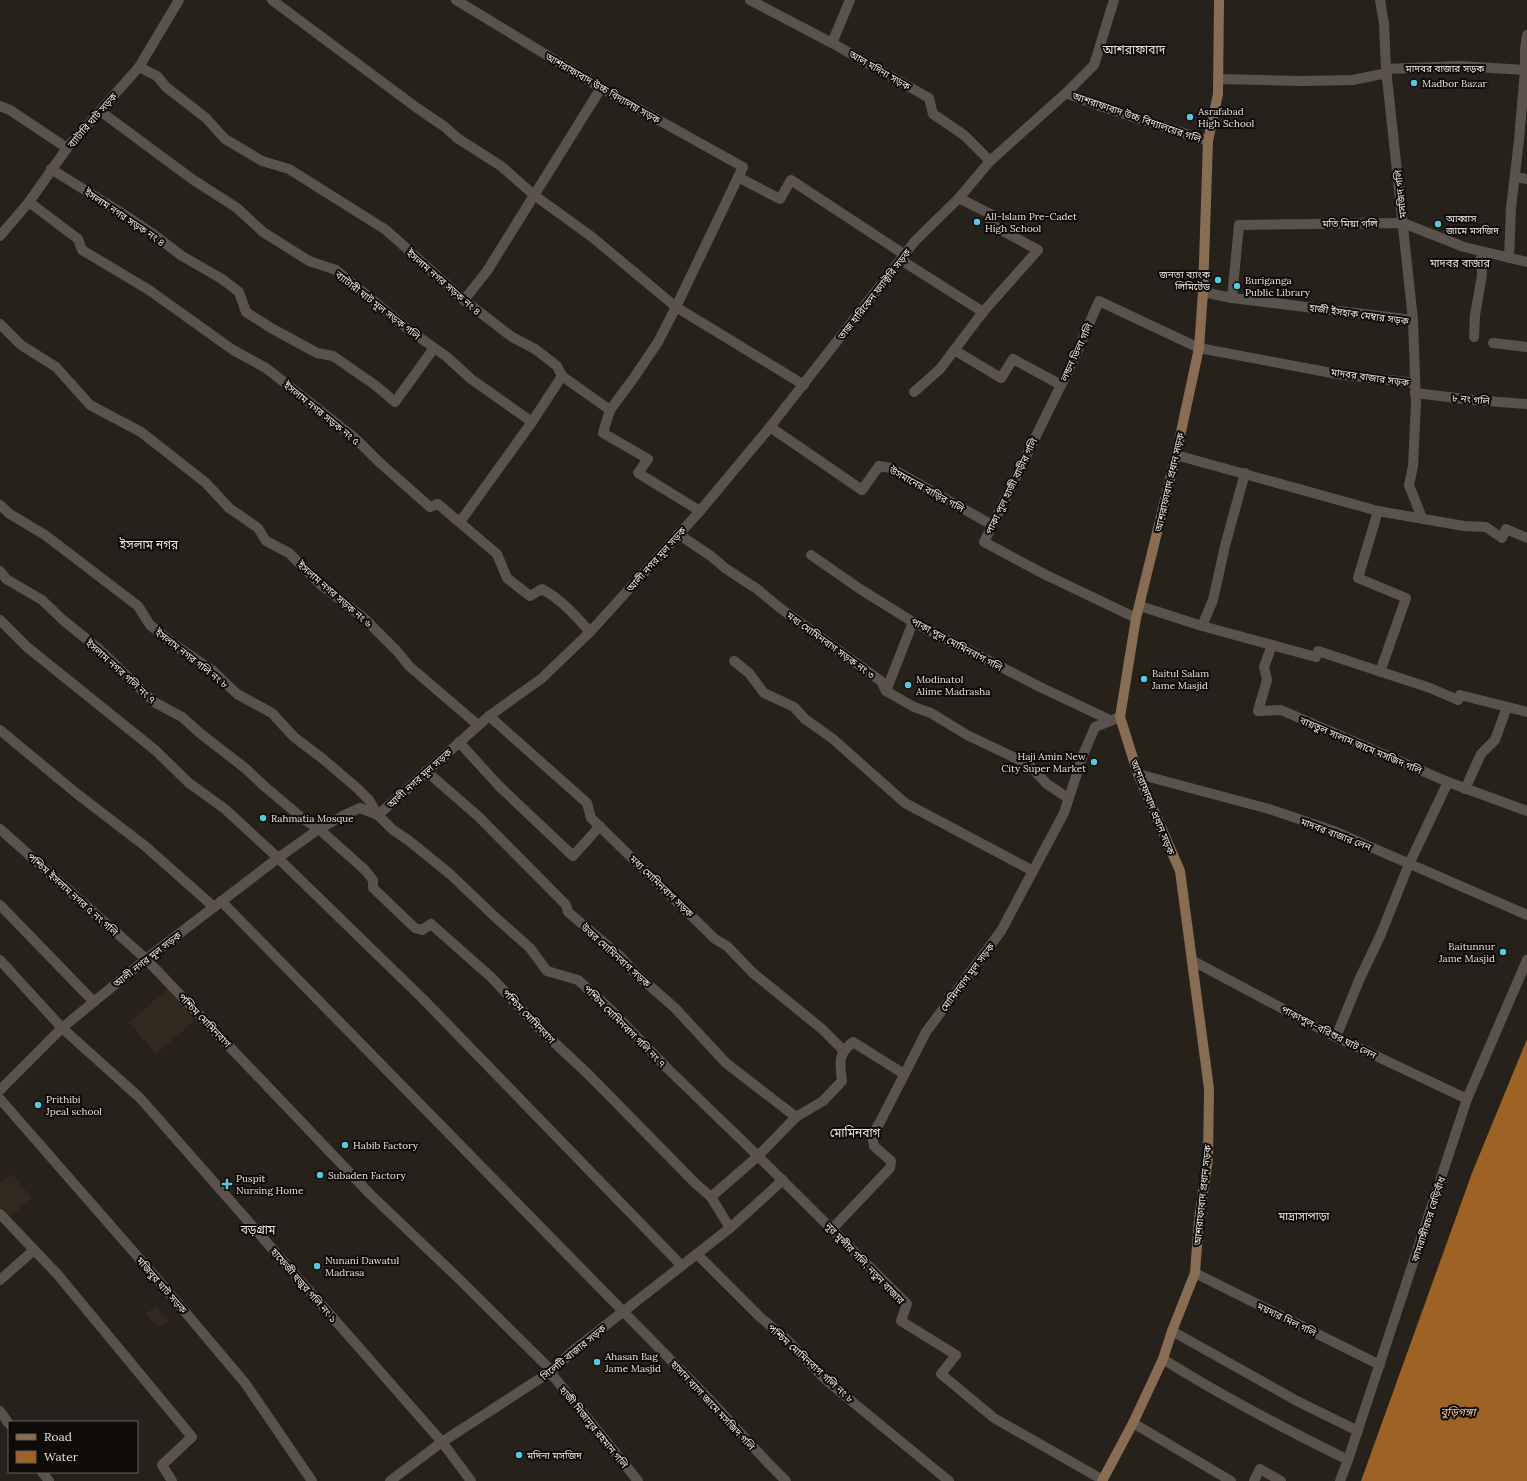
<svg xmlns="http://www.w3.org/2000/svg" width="1527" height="1481" font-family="Lora,'Noto Sans Bengali',serif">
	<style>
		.built { fill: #32281e }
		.water { fill: #9d6224 }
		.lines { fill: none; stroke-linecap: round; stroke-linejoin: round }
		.street { stroke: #5a534d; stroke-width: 10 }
		.secondary { stroke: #886d53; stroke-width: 10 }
		.poi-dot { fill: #56c9e1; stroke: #0e0b09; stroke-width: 1.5 }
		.labels { text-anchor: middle; stroke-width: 4; stroke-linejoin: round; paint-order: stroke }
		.street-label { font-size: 10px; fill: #e5e1de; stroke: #0e0b09 }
		.poi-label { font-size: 10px; fill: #e5e1de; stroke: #0e0b09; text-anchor: start }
		.neighbourhood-label { font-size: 11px; fill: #e5e1de; stroke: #0e0b09 }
		.water-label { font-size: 11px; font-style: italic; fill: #f5c396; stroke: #0e0b09 }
		.quarter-label { font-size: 12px; fill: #e5e1de; stroke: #0e0b09 }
	</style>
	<rect width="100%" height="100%" fill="#27211c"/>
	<!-- built -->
	<g class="built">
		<path d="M169 987 194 1021 156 1054 129 1023Z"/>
		<path d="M12 1174 32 1198 10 1217 0 1206V1184Z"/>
		<path d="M156 1307 169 1320 158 1328 146 1313Z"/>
	</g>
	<!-- water -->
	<path class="water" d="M1527 1039V1481H1361L1472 1173Z"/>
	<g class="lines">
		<!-- street -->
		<g class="street">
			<path d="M272 0 417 108 445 127 457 138 501 166 534 195 592 237 676 307 804 385"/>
			<path d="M456 0 601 88 743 167 676 307 658 342 633 379 610 410"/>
			<path d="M750 0 832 43 929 98 933 114 964 135 990 161"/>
			<path d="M1380 0 1384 24 1386 69 1413 320"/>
			<path d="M832 43 850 0"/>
			<path d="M139 67 157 76 166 87 206 118 225 139 262 161 289 169 386 230 464 300 512 337 535 349 557 366 562 376 610 410 603 433 648 459 638 473 700 511"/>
			<path d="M1386 69 1460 66 1527 70"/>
			<path d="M1218 79 1301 81 1353 80 1387 73"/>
			<path d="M1066 93 1100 106 1208 141"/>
			<path d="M0 106 10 110 67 148"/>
			<path d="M100 111 192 179 237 208 263 232 309 261 336 270 408 329 447 357 471 379 532 422 460 522"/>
			<path d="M51 169 117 210 153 234 182 256 222 279 239 292 246 312 271 328 317 353 333 356 375 385 395 402 434 348"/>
			<path d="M738 177 780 199 791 180 905 255"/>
			<path d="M1515 177 1527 179"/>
			<path d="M959 198 994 216 990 224 1038 250 983 312"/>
			<path d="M29 202 78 239 82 250 149 290 233 350 266 368 356 439 379 462 430 507 438 504 497 554 507 578 530 596 542 589C562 600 575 615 590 632"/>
			<path d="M0 236 29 202 67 148 139 67 179 0"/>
			<path d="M1509 258 1511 208 1519 140 1525 70V49L1527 35"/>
			<path d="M901 260 983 312 940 369 914 392"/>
			<path d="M1203 292 1232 298 1413 320 1416 404 1413 466 1409 485 1422 518"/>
			<path d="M1232 298 1239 225 1403 223 1464 247 1527 262"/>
			<path d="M464 300 487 271 601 88"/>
			<path d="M0 324 21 345 56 367 90 405 141 432 206 483 229 508 258 528 266 541 289 553 320 584 365 619 397 651 409 666 478 725"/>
			<path d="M1474 337 1475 315 1482 275 1481 252"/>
			<path d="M1493 343 1527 347"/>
			<path d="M954 350 1001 378 1013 359 1061 385 1073 361 1099 301 1199 348 1337 374 1415 383"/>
			<path d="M1061 385 984 542 1044 574 1136 618"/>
			<path d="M1415 393 1473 400 1527 404"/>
			<path d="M532 422 562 376"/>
			<path d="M770 427 862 490 879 466 891 468 992 525"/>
			<path d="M1176 455 1378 511 1464 526 1486 527 1502 538 1506 529 1527 538"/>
			<path d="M0 505 10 514 45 535 138 606 150 625 175 645 213 671 237 694 272 713 294 737 323 759 357 788 369 800 378 815 393 830 408 840 450 874 494 916 530 948 547 971 578 980 611 1010 668 1069 758 1156 796 1117 823 1101 842 1081C840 1062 837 1055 853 1042L904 1074"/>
			<path d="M1378 511 1358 578 1406 598 1380 672"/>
			<path d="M678 534 711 556 725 568 757 589 780 608 881 681 886 691 914 707 931 713 967 735 1028 764 1047 784 1068 798"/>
			<path d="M811 555 860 589 913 622 1040 687 1110 720"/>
			<path d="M0 571 6 579 42 600 63 620 100 650 154 702 182 717 201 734 245 768 264 786 302 818 319 829 365 870 373 880V888L415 928 422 930 431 924 491 977 541 1030 589 1075 695 1183 711 1197 730 1228"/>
			<path d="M1140 606 1202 626 1316 657 1318 651 1430 688 1458 700 1460 695 1527 712"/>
			<path d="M0 620 27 647 155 750 189 783 225 809 278 858 424 1000 682 1266"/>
			<path d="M1202 626 1213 600 1225 546 1245 473"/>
			<path d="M1272 645 1264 667 1267 680 1258 711 1281 710 1448 782 1527 811"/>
			<path d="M734 661 749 673 764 693 794 707 805 719 833 739 905 803 1033 871"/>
			<path d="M886 691 913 622"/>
			<path d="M489 716 587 803 591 818 715 939 727 946 753 973 822 1029 843 1050"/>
			<path d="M0 730 76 793 145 846 214 907"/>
			<path d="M459 742 499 786 573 856 600 826"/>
			<path d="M426 771 479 817 566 905 568 912 621 957 634 972 675 1008 726 1063 796 1117"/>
			<path d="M1138 774 1269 809 1334 831 1527 915"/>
			<path d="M1465 789 1481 754 1495 740 1507 707"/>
			<path d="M0 829 146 959 370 1194 456 1276 551 1370"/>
			<path d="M221 901 707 1397 768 1463 786 1481"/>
			<path d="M0 905 94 1002"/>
			<path d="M0 960 62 1028 140 1098 442 1442 471 1481"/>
			<path d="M1193 961 1336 1037 1467 1099"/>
			<path d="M1336 1037 1360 978 1381 934 1409 864 1448 782"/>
			<path d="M0 1090 62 1028 146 959 278 858 319 829 344 815 360 808 378 815 489 716 541 679 590 632 700 511 770 427 915 241 959 198 990 161 1066 93 1094 65 1114 0"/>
			<path d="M0 1099 159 1281 245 1383 312 1481"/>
			<path d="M711 1197 758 1156 907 1304 901 1321 956 1355 941 1374 994 1418 1103 1480"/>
			<path d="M0 1214 58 1275 192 1437 162 1465 172 1481"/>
			<path d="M832 1229 890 1168 891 1161 874 1146 872 1135 879 1124 926 1032 1001 931 1064 813 1083 755 1095 727 1120 717"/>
			<path d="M697 1254 760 1317 784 1337 827 1381 949 1481"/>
			<path d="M1195 1273 1380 1365"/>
			<path d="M0 1280 34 1250"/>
			<path d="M1172 1331 1297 1401 1358 1431"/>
			<path d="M1163 1359C1223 1397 1285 1429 1348 1460"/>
			<path d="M550 1372 638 1481"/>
			<path d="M0 1411 9 1424"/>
			<path d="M1133 1423 1231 1481"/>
			<path d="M42 1472 49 1481"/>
			<path d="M390 1481 442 1442 550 1372 574 1350 730 1228 783 1180"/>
			<path d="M1254 1481 1260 1469 1281 1481"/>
			<path d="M1340 1481 1348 1460 1467 1099 1527 960"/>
		</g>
		<!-- secondary -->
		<path class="secondary" d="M1102 1481 1133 1423 1163 1359 1172 1331 1195 1273 1199 1219 1208 1159 1209 1089 1180 871 1138 774 1120 717 1136 618 1176 455 1199 348 1203 292 1208 141 1218 94 1219 0"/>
	</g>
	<!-- markers -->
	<g class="poi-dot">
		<circle cx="1414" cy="83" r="4"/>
		<circle cx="1190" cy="117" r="4"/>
		<circle cx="977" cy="222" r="4"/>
		<circle cx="1438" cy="224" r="4"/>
		<circle cx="1218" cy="280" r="4"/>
		<circle cx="1237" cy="286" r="4"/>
		<circle cx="1144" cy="679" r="4"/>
		<circle cx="908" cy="685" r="4"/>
		<circle cx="1094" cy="762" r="4"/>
		<circle cx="263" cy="818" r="4"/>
		<circle cx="1503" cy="952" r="4"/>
		<circle cx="38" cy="1105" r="4"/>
		<circle cx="345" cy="1145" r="4"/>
		<circle cx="320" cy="1175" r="4"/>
		<path d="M225 1178h4v4h4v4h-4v4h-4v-4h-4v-4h4z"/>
		<circle cx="317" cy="1266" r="4"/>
		<circle cx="597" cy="1362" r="4"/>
		<circle cx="519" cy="1455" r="4"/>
	</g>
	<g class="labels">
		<!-- street labels -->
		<g class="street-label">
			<text x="1445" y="72">মাদবর বাজার সড়ক</text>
			<text transform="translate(880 70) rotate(30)" y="4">আল মদিনা সড়ক</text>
			<text transform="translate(603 88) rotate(30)" y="4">আশরাফাবাদ উচ্চ বিদ্যালয় সড়ক</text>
			<text transform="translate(1137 117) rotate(19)" y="4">আশরাফাবাদ উচ্চ বিদ্যালয়ের গলি</text>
			<text transform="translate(92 120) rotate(-49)" y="4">ব্যাটারি ঘাট সড়ক</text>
			<text transform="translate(1400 194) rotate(-96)" y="4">মসজিদ গলি</text>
			<text transform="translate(125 217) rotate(34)" y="4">ইসলাম নগর সড়ক নং ৪</text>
			<text x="1350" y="227">মতি মিয়া গলি</text>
			<text transform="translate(444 282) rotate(41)" y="4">ইসলাম নগর সড়ক নং ৪</text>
			<text transform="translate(874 294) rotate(-52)" y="4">তাজ হারিকেন ফ্যাক্টরি সড়ক</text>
			<text transform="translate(378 305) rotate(38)" y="4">ব্যাটারী ঘাট মূল সড়ক গলি</text>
			<text transform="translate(1359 314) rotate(8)" y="4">হাজী ইসহাক মেম্বার সড়ক</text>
			<text transform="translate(1076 352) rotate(-65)" y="4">লন্ডন ভিলা গলি</text>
			<text transform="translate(1370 377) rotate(8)" y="4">মাদবর বাজার সড়ক</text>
			<text transform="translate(1471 399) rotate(5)" y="4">৮ নং গলি</text>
			<text transform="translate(322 413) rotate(39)" y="4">ইসলাম নগর সড়ক নং ৫</text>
			<text transform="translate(1169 482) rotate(-77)" y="4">আশরাফাবাদ প্রধান সড়ক</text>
			<text transform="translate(1011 486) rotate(-64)" y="4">পাকা পুল হাজী বাড়ীর গলি</text>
			<text transform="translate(927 489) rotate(29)" y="4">উসমানের বাড়ির গলি</text>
			<text transform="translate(656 559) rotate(-48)" y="4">আলী নগর মূল সড়ক</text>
			<text transform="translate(335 594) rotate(41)" y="4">ইসলাম নগর সড়ক নং ৬</text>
			<text transform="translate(957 644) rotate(28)" y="4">পাকা পুল মোমিনবাগ গলি</text>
			<text transform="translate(831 645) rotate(36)" y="4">মধ্য মোমিনবাগ সড়ক নং ৩</text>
			<text transform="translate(192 658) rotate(38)" y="4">ইসলাম নগর গলি নং ৮</text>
			<text transform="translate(121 671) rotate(42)" y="4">ইসলাম নগর গলি নং ৭</text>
			<text transform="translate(1361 745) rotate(23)" y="4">বায়তুল সালাম জামে মসজিদ গলি</text>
			<text transform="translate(419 778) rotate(-42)" y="4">আলী নগর মূল সড়ক</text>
			<text transform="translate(1153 807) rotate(68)" y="4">আশরাফাবাদ প্রধান সড়ক</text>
			<text transform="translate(1336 834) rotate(21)" y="4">মাদবর বাজার লেন</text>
			<text transform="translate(662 886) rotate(44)" y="4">মধ্য মোমিনবাগ সড়ক</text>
			<text transform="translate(73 894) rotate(42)" y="4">পশ্চিম ইসলাম নগর ৫ নং গলি</text>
			<text transform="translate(616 955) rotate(42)" y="4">উত্তর মোমিনবাগ সড়ক</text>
			<text transform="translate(147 959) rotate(-38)" y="4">আলী নগর মূল সড়ক</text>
			<text transform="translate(967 977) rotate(-53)" y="4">মোমিনবাগ মূল সড়ক</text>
			<text transform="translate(529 1016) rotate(46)" y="4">পশ্চিম মোমিনবাগ</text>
			<text transform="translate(205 1020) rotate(46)" y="4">পশ্চিম মোমিনবাগ</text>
			<text transform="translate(625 1026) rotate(45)" y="4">পশ্চিম মোমিনবাগ গলি নং ৭</text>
			<text transform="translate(1329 1032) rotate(27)" y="4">পাকাপুল-বরিশুর ঘাট লেন</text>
			<text transform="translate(1202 1195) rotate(-84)" y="4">আশরাফাবাদ প্রধান সড়ক</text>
			<text transform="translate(1428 1219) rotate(-72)" y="4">কামরাঙ্গীরচর বেড়িবাঁধ</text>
			<text transform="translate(865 1263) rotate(46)" y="4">নূর মুন্সীর গলি, নতুন বাজার</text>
			<text transform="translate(162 1285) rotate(49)" y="4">মজিবুর ঘাট সড়ক</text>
			<text transform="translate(304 1285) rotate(49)" y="4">হাফেজী হুজুর গলি নং ১</text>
			<text transform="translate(1287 1319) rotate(26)" y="4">ময়দার মিল গলি</text>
			<text transform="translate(573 1352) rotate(-39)" y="4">সিলেটি বাজার সড়ক</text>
			<text transform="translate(811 1363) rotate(42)" y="4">পশ্চিম মোমিনবাগ গলি নং ৮</text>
			<text transform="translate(713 1405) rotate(47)" y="4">হাসান ব্যাগ জামে মসজিদ গলি</text>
			<text transform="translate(594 1427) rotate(51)" y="4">হাজী মিজানুর রহমান গলি</text>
		</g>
		<!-- poi labels -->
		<g class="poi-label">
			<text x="1422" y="87">Madbor Bazar</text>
			<text x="1198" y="115">Asrafabad<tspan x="1198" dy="12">High School</tspan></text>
			<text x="985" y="220">All-Islam Pre-Cadet<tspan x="985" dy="12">High School</tspan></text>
			<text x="1446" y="222">আব্বাস<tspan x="1446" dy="12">জামে মসজিদ</tspan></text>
			<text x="1210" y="278" text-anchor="end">জনতা ব্যাংক<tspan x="1210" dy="12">লিমিটেড</tspan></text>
			<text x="1245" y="284">Buriganga<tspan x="1245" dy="12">Public Library</tspan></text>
			<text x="1152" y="677">Baitul Salam<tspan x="1152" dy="12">Jame Masjid</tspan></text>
			<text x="916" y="683">Modinatol<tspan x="916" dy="12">Alime Madrasha</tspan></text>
			<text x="1086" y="760" text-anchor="end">Haji Amin New<tspan x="1086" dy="12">City Super Market</tspan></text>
			<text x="271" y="822">Rahmatia Mosque</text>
			<text x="1495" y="950" text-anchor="end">Baitunnur<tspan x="1495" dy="12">Jame Masjid</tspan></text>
			<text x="46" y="1103">Prithibi<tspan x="46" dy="12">Jpeal school</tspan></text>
			<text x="353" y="1149">Habib Factory</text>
			<text x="328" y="1179">Subaden Factory</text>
			<text x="236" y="1182">Puspit<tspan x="236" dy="12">Nursing Home</tspan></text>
			<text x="325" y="1264">Nunani Dawatul<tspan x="325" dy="12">Madrasa</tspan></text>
			<text x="605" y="1360">Ahasan Bag<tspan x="605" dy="12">Jame Masjid</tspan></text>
			<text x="527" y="1459">মদিনা মসজিদ</text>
		</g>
		<!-- neighbourhood labels -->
		<g class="neighbourhood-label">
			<text x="1460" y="267">মাদবর বাজার</text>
			<text x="1304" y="1220">মাদ্রাসাপাড়া</text>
		</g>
		<!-- water labels -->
		<g class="water-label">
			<text x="1458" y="1416">বুড়িগঙ্গা</text>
		</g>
		<!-- quarter labels -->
		<g class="quarter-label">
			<text x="1134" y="54">আশরাফাবাদ</text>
			<text x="149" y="549">ইসলাম নগর</text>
			<text x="855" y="1137">মোমিনবাগ</text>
			<text x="258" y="1234">বড়গ্রাম</text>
		</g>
	</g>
	<!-- legend -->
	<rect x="8" y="1421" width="130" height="52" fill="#0e0b09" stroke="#64615e"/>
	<rect x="16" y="1434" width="20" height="6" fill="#886d53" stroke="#64615e"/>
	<text x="44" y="1441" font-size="12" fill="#e5e1de">Road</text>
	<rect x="16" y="1451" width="20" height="12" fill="#9d6224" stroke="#64615e"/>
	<text x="44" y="1461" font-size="12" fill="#e5e1de">Water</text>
</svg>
